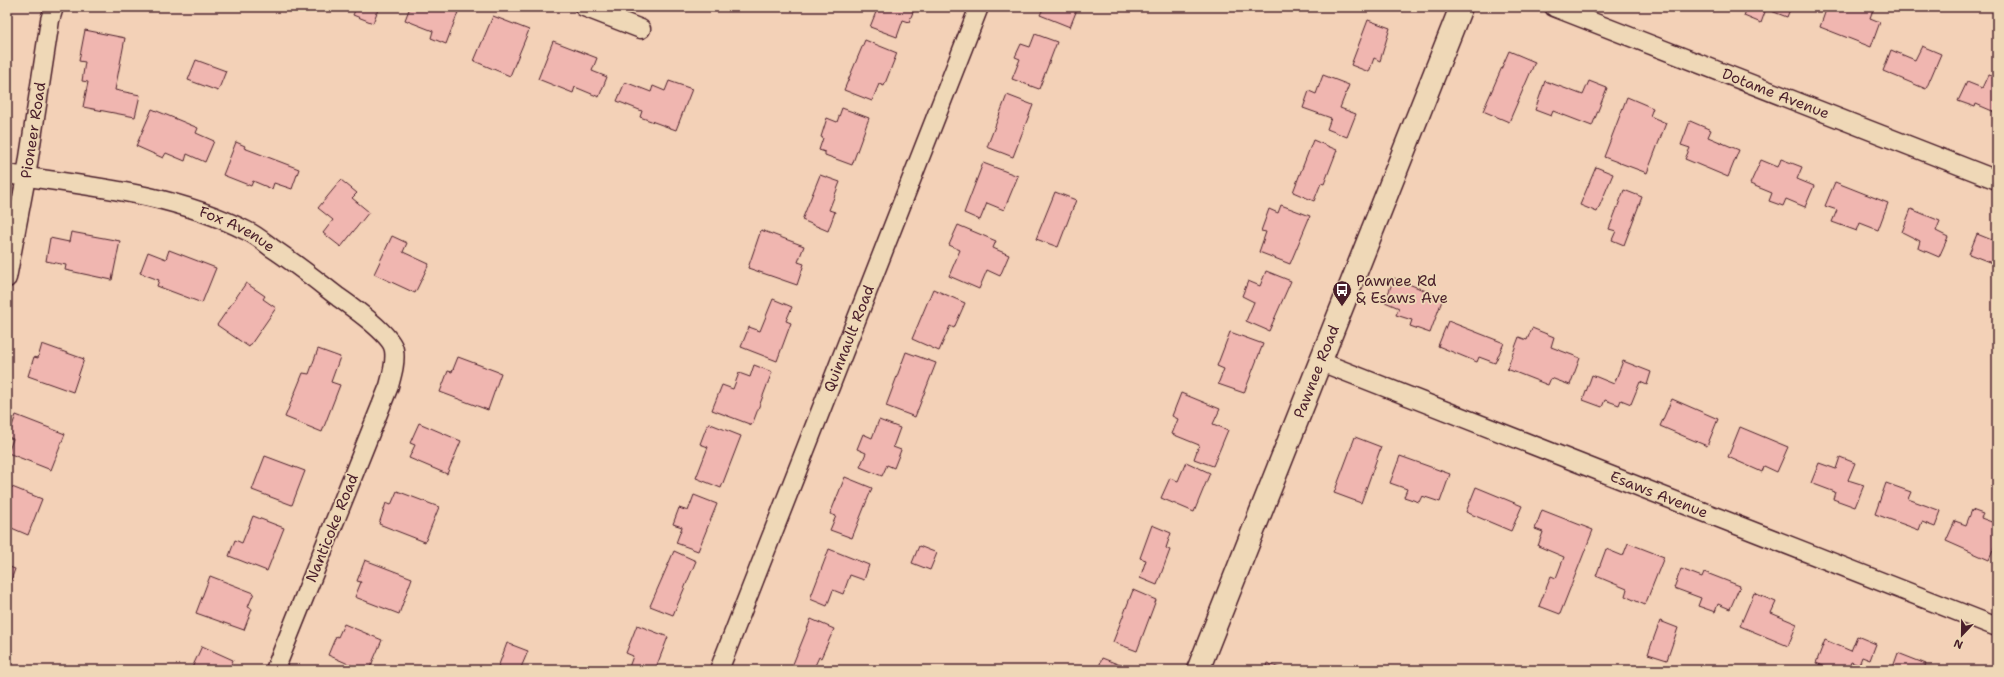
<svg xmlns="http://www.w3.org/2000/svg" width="2004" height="677" font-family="'Shantell Sans',sans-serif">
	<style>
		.building { fill: #f0b6b0; stroke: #4a1f2b }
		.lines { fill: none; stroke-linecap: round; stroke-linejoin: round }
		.minor-casing { stroke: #4a1f2b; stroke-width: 21 }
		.tertiary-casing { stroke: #4a1f2b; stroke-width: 25 }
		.minor { stroke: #efd8b7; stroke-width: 18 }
		.tertiary { stroke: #efd8b7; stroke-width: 22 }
		.labels { text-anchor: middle; stroke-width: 3.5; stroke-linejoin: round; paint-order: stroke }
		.street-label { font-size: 15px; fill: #4a1f2b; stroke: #efd8b7 }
		.poi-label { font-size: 15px; fill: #4a1f2b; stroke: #efd8b7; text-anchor: start }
	</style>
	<rect width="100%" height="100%" fill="#f3d1b7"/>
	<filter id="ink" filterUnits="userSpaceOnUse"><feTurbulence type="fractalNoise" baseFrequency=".025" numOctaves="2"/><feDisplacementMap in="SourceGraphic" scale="8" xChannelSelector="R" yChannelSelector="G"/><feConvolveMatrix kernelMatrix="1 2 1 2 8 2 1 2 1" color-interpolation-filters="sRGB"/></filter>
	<g filter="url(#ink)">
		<!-- building -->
		<g class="building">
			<path d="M354 7H379L373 23 353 15 356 8Z"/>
			<path d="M410 7H460L446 44 431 38 433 31 405 20Z"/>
			<path d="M878 7H915L909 22 903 20 897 37 870 27Z"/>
			<path d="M1044 7H1078L1070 27 1040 15Z"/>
			<path d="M1747 7H1791L1787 17 1766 9 1761 23 1744 16Z"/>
			<path d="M1827 7H1837L1845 10 1847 7H1874L1870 18 1880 22 1871 47 1820 27Z"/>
			<path d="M493 16 529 30 510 76 474 61Z"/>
			<path d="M1368 20 1390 28 1380 61 1374 58 1369 72 1351 65Z"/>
			<path d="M85 30 125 38 115 90 140 95 135 117 83 107 88 82 82 81 85 62 79 61Z"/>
			<path d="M1035 34 1057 42 1039 89 1012 79 1020 59 1015 57 1021 44 1030 47Z"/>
			<path d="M865 40 897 53 884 86 879 84 872 101 844 90Z"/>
			<path d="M553 41 597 58 592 71 607 77 599 97 575 87 573 93 538 79Z"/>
			<path d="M1922 46 1941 54 1926 89 1883 71 1891 50 1915 60Z"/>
			<path d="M1509 51 1535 62 1509 122 1483 111Z"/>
			<path d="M196 60 226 71 218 91 188 80Z"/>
			<path d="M1323 75 1349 85 1340 108 1356 114 1347 137 1327 129 1331 118 1303 108 1309 91 1316 94Z"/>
			<path d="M1988 75 1997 78V113L1976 104 1975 107 1958 101 1967 82 1982 88Z"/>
			<path d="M669 81 692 89 676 130 640 117 642 111 617 101 625 82 651 92 653 86 665 91Z"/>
			<path d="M1545 81 1583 95 1589 81 1607 88 1592 126 1553 111 1551 116 1535 110Z"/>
			<path d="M1007 95 1033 105 1013 157 987 147Z"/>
			<path d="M1627 97 1653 108 1650 116 1666 123 1647 173 1604 157Z"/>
			<path d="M842 108 869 118 852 165 825 155V152L819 150 823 138 821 137 827 118 837 122Z"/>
			<path d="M152 109 198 128 196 133 214 141 205 162 187 154 185 161 166 153 163 158 136 146Z"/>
			<path d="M1690 121 1711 130 1708 137 1739 150 1728 177 1685 159 1690 148 1681 145Z"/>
			<path d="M1313 140 1337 150 1324 184 1321 183 1314 201 1293 192Z"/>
			<path d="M236 142 245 146 244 148 299 169 292 189 274 183 272 189 253 181 251 186 223 175Z"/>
			<path d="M1781 159 1802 167 1797 179 1814 186 1805 207 1786 199 1783 206 1769 201 1772 193 1750 184 1761 160 1778 167Z"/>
			<path d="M983 163 1018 176 1004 210 987 203 980 220 964 213Z"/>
			<path d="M1596 167 1613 174 1597 212 1580 205Z"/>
			<path d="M820 175 840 182 829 210 835 212 828 231 802 220Z"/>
			<path d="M341 180 357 193 352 198 369 212 341 247 323 233 333 220 318 208Z"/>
			<path d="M1835 182 1888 203 1878 230 1860 223 1857 231 1832 222 1837 210 1825 206Z"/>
			<path d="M1624 190 1642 197 1624 245 1612 240 1616 231 1609 229Z"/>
			<path d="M1055 192 1076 200 1058 247 1036 239Z"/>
			<path d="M1281 205 1310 216 1290 264 1259 252 1266 232 1261 231 1269 209 1278 213Z"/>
			<path d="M1911 209 1940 221 1936 231 1948 237 1939 257 1918 248 1920 241 1902 232Z"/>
			<path d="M958 225 996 241 993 248 1009 255 1000 276 987 270 979 289 949 276 960 250 949 245Z"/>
			<path d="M761 230 804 246 798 262 804 264 797 285 748 268Z"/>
			<path d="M71 232 120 241 112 280 65 270 66 265 46 261 50 238 69 242Z"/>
			<path d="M1977 234 1997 242V265L1969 254Z"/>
			<path d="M392 236 407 243 403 252 429 264 415 293 374 274Z"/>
			<path d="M169 250 216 268 202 303 157 286 159 280 140 273 148 252 166 259Z"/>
			<path d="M1266 271 1291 281 1269 331 1246 321 1254 302 1242 296 1248 281 1260 286Z"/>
			<path d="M1394 278 1443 298 1430 333 1410 326 1412 320 1396 315 1399 308 1385 302Z"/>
			<path d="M246 283 265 296 263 299 276 308 249 347 217 325Z"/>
			<path d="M933 289 965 303 954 328 950 326 939 351 912 339Z"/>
			<path d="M773 299 792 307 786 321 791 323 777 361 741 347 749 327 760 331Z"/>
			<path d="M1448 321 1504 343 1495 363 1479 357 1477 362 1438 346Z"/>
			<path d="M1532 328 1554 337 1551 347 1580 358 1570 385 1551 378 1548 385 1507 369 1519 337 1527 340Z"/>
			<path d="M1230 332 1263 344 1244 393 1218 384 1224 369 1217 366Z"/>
			<path d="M42 344 84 359 73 392 28 376 34 357 38 358Z"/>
			<path d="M318 349 340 357 331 382 340 385 322 432 285 417 303 373 309 374Z"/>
			<path d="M906 352 936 363 915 417 886 406Z"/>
			<path d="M458 357 501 373 488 410 440 392 448 371 452 372Z"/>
			<path d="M1623 361 1651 372 1647 385 1640 382 1631 404 1621 400 1619 405 1605 400 1602 407 1583 400 1592 375 1614 384Z"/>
			<path d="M754 365 772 372 752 425 712 410 722 385 733 389 739 373 750 377Z"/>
			<path d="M1181 393 1220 409 1213 424 1228 430 1213 466 1194 459 1199 445 1172 434 1178 419 1172 416Z"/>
			<path d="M1672 399 1718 419 1707 446 1660 426Z"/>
			<path d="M16 415 65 434 51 470 8 453 13 439 8 437Z"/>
			<path d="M879 420 900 428 893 447 901 450 894 468 887 465 882 476 860 467 866 453 857 449 863 434 872 438Z"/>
			<path d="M419 423 461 441 447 474 409 458 415 445 410 443Z"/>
			<path d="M708 423 741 436 721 488 696 478 708 447 700 444Z"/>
			<path d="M1740 427 1788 447 1777 472 1764 466 1762 472 1728 457Z"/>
			<path d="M1355 437 1381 447 1361 503 1334 493Z"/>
			<path d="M265 456 305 471 292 505 252 490Z"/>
			<path d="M1400 456 1450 474 1440 502 1422 496 1419 502 1404 497 1407 489 1390 483Z"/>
			<path d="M1840 457 1855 463 1848 480 1864 485 1855 507 1833 499 1835 492 1811 483 1819 463 1836 469Z"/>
			<path d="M1186 462 1210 473 1194 512 1161 498 1170 478 1178 481Z"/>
			<path d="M845 477 872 488 852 538 830 530 836 516 830 514Z"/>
			<path d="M1886 483 1911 492 1908 499 1941 511 1935 527 1922 522 1919 530 1875 514Z"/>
			<path d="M7 485 42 499 28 535 7 526Z"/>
			<path d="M1476 487 1522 506 1511 531 1466 512Z"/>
			<path d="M397 491 439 507 425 542 379 524 386 503 391 505Z"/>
			<path d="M694 495 717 504 698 551 676 543 682 527 673 524 679 508 688 511Z"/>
			<path d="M1542 510 1593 530 1560 614 1539 606 1551 576 1556 578 1564 557 1538 546 1543 532 1535 529Z"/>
			<path d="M1972 510 1983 514 1981 518 1997 524V541L1989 560 1946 541 1955 521 1966 525Z"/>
			<path d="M253 516 284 528 267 571 229 556 235 540 242 543Z"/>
			<path d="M1152 525 1171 533 1166 548 1170 550 1157 585 1140 578 1146 560 1140 558Z"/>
			<path d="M1628 543 1664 557 1645 605 1625 596 1627 589 1596 576 1606 549 1623 556Z"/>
			<path d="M919 546 937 553 930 570 912 563Z"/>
			<path d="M829 549 869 565 864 580 850 575 843 594 833 590 827 606 810 599Z"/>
			<path d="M674 551 696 561 673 615 650 606Z"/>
			<path d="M365 560 412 578 399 614 355 597 361 582 357 581Z"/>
			<path d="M7 566 15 569 7 591Z"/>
			<path d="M1681 569 1702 577 1704 572 1740 586 1730 609 1718 604 1715 612 1698 606 1701 598 1674 588Z"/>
			<path d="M210 576 254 593 248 607 252 609 244 630 196 613Z"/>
			<path d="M1133 590 1156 600 1137 651 1113 642Z"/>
			<path d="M1754 593 1776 602 1771 613 1797 624 1788 646 1740 626Z"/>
			<path d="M811 619 834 629 821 658 819 657 813 670H807L793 664Z"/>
			<path d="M1660 621 1678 628 1667 660 1648 654Z"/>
			<path d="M344 624 382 640 369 670H362L328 655 336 636 338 637Z"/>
			<path d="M637 625 668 637 655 670H628L633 656 626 653Z"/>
			<path d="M1857 636 1876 644 1870 660 1862 657 1859 665 1851 662 1848 670H1833L1816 663 1825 640 1851 651Z"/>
			<path d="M507 643 528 651 520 670H497Z"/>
			<path d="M202 646 233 660 229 670H191Z"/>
			<path d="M1898 653 1926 664 1923 670H1892Z"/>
			<path d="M1102 658 1133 670H1098Z"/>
			<path d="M1267 663 1284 670H1265Z"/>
		</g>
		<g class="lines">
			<!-- minor casing -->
			<g class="minor-casing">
				<g id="minor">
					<path d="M584 7 641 29"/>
					<path id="s1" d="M1554 7 1997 180"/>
					<path id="s2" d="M7 174C88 186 173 193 247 231 256 235 264 242 272 248 295 263 316 280 338 297 351 306 392 335 394 350 396 362 392 375 389 386L275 670"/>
					<path id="s3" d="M7 278 26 177 50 20 54 7"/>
					<path id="s4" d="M1321 362 1997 627"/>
					<path id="s5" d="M719 670 979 7"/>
				</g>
			</g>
			<!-- tertiary casing -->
			<g class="tertiary-casing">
				<g id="tertiary">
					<path id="s6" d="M1198 670 1461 7"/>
				</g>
			</g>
			<!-- minor -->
			<use href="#minor" class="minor"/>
			<!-- tertiary -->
			<use href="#tertiary" class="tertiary"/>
		</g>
	</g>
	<!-- icons -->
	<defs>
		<g id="bus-pin" transform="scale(1)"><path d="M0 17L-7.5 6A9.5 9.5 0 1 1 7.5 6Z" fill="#4a1f2b" stroke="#efd8b7"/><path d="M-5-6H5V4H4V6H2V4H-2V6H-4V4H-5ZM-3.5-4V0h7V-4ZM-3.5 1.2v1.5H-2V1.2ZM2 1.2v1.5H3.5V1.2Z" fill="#fff"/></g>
	</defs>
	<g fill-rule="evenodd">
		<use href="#bus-pin" x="1342" y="290"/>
	</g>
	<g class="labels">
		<!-- street labels -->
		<g class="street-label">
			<text dy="5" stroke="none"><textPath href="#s1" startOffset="238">Dotame Avenue</textPath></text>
			<text dy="5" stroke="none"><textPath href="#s3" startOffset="150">Pioneer Road</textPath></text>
			<text dy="5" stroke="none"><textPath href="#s2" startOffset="238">Fox Avenue</textPath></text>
			<text dy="5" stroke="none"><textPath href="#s5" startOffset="356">Quinnault Road</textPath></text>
			<text dy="5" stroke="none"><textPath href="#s6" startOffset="321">Pawnee Road</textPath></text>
			<text dy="5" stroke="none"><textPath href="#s4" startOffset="363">Esaws Avenue</textPath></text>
			<text transform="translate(332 528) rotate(-68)" y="5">Nanticoke Road</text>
		</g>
		<!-- poi labels -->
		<g class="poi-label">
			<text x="1356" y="286">Pawnee Rd<tspan x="1356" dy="17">&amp; Esaws Ave</tspan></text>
		</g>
	</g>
	<!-- margin -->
	<rect width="2004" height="677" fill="none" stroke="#efd8b7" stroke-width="24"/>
	<rect x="12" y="12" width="1980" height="653" fill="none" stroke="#4a1f2b" stroke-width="1.5" filter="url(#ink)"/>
	<!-- north arrow -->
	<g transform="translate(1962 635) rotate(202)" stroke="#efd8b7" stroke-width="3" paint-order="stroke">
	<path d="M0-3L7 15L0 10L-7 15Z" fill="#4a1f2b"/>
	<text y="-6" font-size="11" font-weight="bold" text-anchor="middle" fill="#4a1f2b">N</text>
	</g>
</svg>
